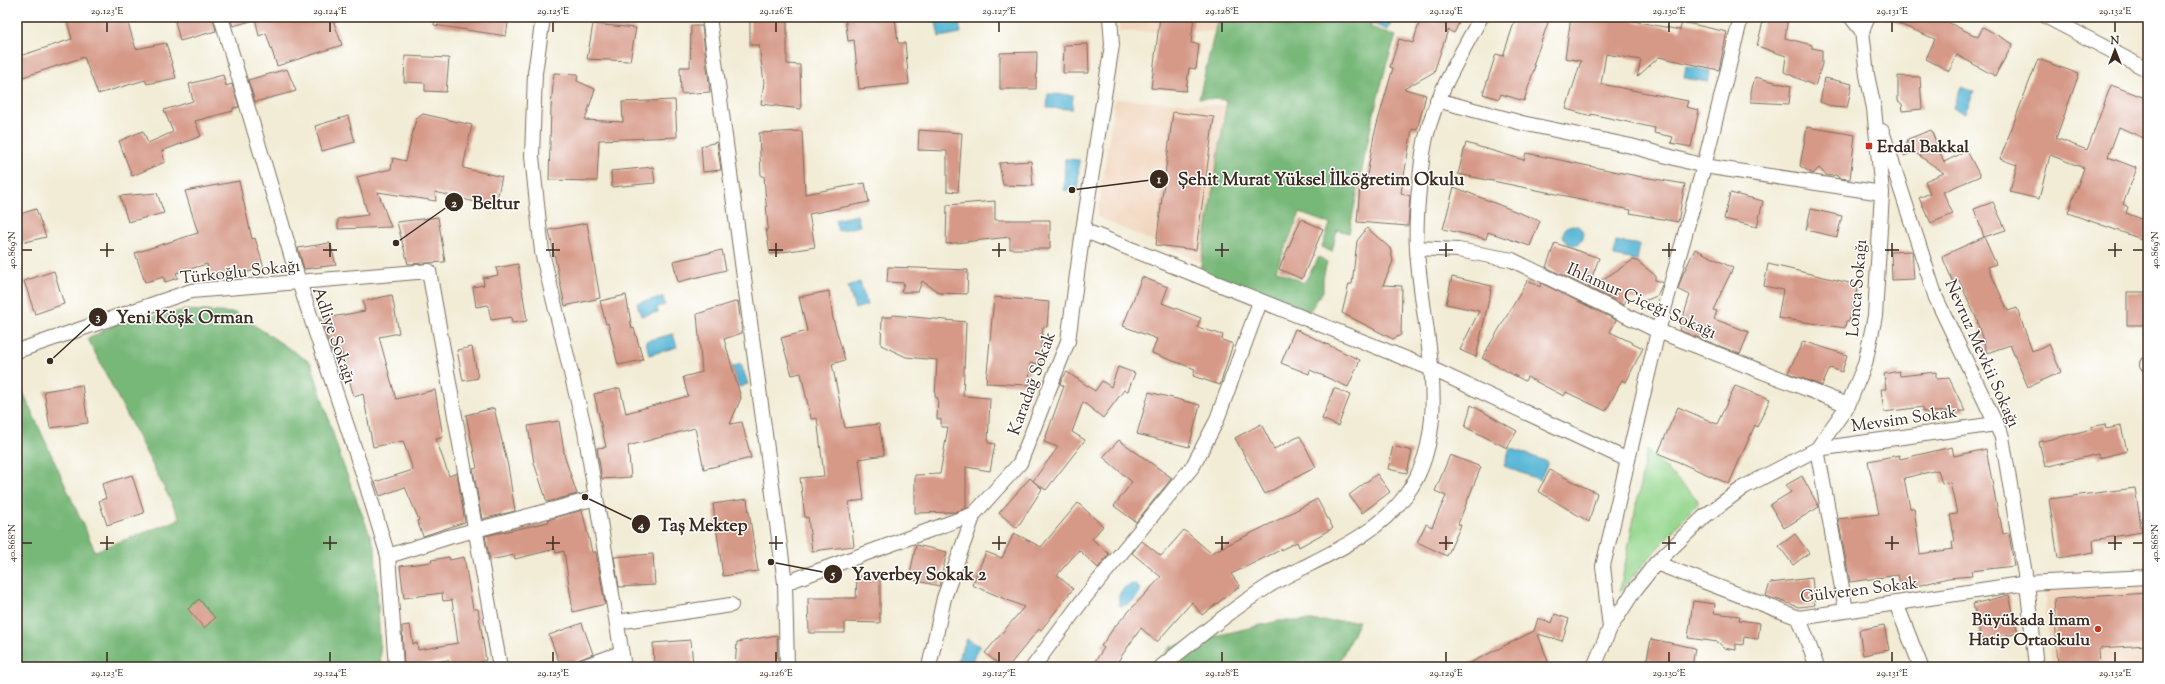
<svg xmlns="http://www.w3.org/2000/svg" width="2165" height="684" font-family="'Sorts Mill Goudy',serif">
	<style>
		.built { fill: #f1d5bd }
		.green { fill: #94d68d; stroke: #688056 }
		.forest { fill: #77b778; stroke: #59704b }
		.water { fill: #59b7d7; stroke: #4a707a }
		.building { fill: #d69987; fill-rule: evenodd }
		.lines { fill: none; stroke-linecap: round; stroke-linejoin: round }
		.street-casing { stroke: #7b6e5e; stroke-width: 16 }
		.street { stroke: #fff; stroke-width: 14 }
		.ticks { fill: none; stroke: #3b2a1e; stroke-width: 1.5 }
		.poi-dot { fill: #c8321e; stroke: #fff; stroke-width: 1.5 }
		.labels { text-anchor: middle; stroke-width: 3; stroke-linejoin: round; paint-order: stroke }
		.poi-label { font-size: 17px; font-weight: bold; fill: #3b2a1e; stroke: #fff; text-anchor: start }
		.street-label { font-size: 17px; fill: #3b2a1e; stroke: #fff }
		.leader { fill: none; stroke: #3b2a1e; stroke-width: 1.5 }
		.callout-dot { fill: #3b2a1e; stroke: #fff; stroke-width: 1.5 }
		.mark-label { font-size: 12px; text-anchor: middle; font-weight: bold; fill: #fff }
		.callout-label { font-size: 18px; text-anchor: middle; font-weight: bold; fill: #3b2a1e; stroke: #fff; stroke-width: 3; stroke-linejoin: round; paint-order: stroke }
		.neatline { fill: none; stroke: #3b2a1e; stroke-width: 1.5 }
		.ticks-label { font-size: 10px; text-anchor: middle; fill: #3b2a1e }
	</style>
	<rect width="100%" height="100%" fill="#fff"/>
	<filter id="ink" filterUnits="userSpaceOnUse"><feTurbulence type="fractalNoise" baseFrequency=".025" numOctaves="2"/><feDisplacementMap in="SourceGraphic" scale="8" xChannelSelector="R" yChannelSelector="G"/><feConvolveMatrix kernelMatrix="1 2 1 2 8 2 1 2 1" color-interpolation-filters="sRGB"/></filter>
	<filter id="wash" filterUnits="userSpaceOnUse"><feTurbulence type="fractalNoise" baseFrequency=".012" numOctaves="4" result="noise"/><feDisplacementMap in="SourceGraphic" scale="16" xChannelSelector="R" yChannelSelector="G"/><feGaussianBlur stdDeviation="0.9" result="paint"/><feColorMatrix in="noise" values="0 0 0 0 0 0 0 0 0 0 0 0 0 0 0 0 0 1.4 0 .05"/><feComposite in="paint" operator="in"/></filter>
	<g filter="url(#wash)">
		<rect width="100%" height="100%" fill="#f2ecd6"/>
		<!-- built -->
		<g class="built">
			<path d="M1118 17H1288L1287 30 1119 32Z"/>
			<path d="M1115 99 1232 106 1207 265 1097 217Z"/>
			<path d="M2148 585V667H2051L2044 590Z"/>
		</g>
		<!-- green -->
		<path class="green" d="M1647 449 1699 501 1620 591Z"/>
		<!-- forest -->
		<g class="forest">
			<path d="M1225 17H1376L1370 27 1396 36 1386 66 1372 121 1349 233 1337 230 1332 252 1322 247 1330 224 1300 213 1276 270 1304 283 1319 257 1327 262 1323 278V291L1309 312 1200 271 1227 100 1199 98 1218 18Z"/>
			<path d="M186 310 236 313 311 363 341 459 375 548 381 667H17V379L95 551 180 519 88 339 116 324Z"/>
			<path d="M1278 621H1359L1337 667H1154L1170 647Z"/>
		</g>
		<!-- water -->
		<g class="water">
			<path d="M935 17H958L961 33 939 37Z"/>
			<path d="M1376 17H1393L1388 30 1373 24Z"/>
			<path d="M1686 66 1710 71 1708 82 1684 78Z"/>
			<path d="M1961 87 1974 92 1965 113 1953 108Z"/>
			<path d="M1048 94 1073 95 1072 109 1047 108Z"/>
			<path d="M1065 159 1079 160 1078 190H1064Z"/>
			<path d="M857 215 860 226 838 231 835 220Z"/>
			<circle cx="1573" cy="235" r="10"/>
			<path d="M1616 241 1640 245 1637 260 1614 256Z"/>
			<path d="M860 282 867 305 855 309 848 286Z"/>
			<path d="M663 297 665 305 657 307 658 312 641 316 637 303Z"/>
			<path d="M673 334 677 347 649 355 646 341Z"/>
			<path d="M741 364 748 384 739 387 732 367Z"/>
			<path d="M1510 448 1548 462 1540 480 1504 466Z"/>
			<path d="M1134 584C1149 591 1130 606 1120 606 1115 596 1123 585 1134 584Z"/>
			<path d="M967 639 980 646 969 667H959L955 665Z"/>
		</g>
		<g id="blocks">
			<!-- building -->
			<g class="building">
				<path d="M66 17H126L136 49 166 43 176 78 147 84 145 80 98 94 84 57 17 79V57L72 39Z"/>
				<path d="M174 17H213L216 31 180 41Z"/>
				<path d="M230 17H250L251 21 233 26Z"/>
				<path d="M255 17H332L342 45 277 66 266 33 259 36Z"/>
				<path d="M435 17H509L506 36 434 25Z"/>
				<path d="M750 17H787V64L800 65 801 109 761 104 764 82 759 45H750Z"/>
				<path d="M845 17H895L898 43H905L909 84 859 89 854 40 848 41Z"/>
				<path d="M1160 17H1194L1191 43 1199 44 1196 69 1189 68 1186 91 1151 88Z"/>
				<path d="M1421 17H1462L1454 33 1448 30 1434 72 1404 89 1426 95 1417 130 1412 129 1401 193 1410 196 1408 226 1357 222 1360 187H1365L1374 135 1393 68 1390 67 1399 39 1413 43Z"/>
				<path d="M1516 17H1550L1533 65 1535 66 1524 101 1501 94 1499 99 1483 94 1496 54 1503 56Z"/>
				<path d="M1571 17H1612L1680 30 1682 22 1727 32 1719 70 1659 57 1637 77 1641 60 1606 54 1601 84 1688 101 1686 107 1699 110 1691 147 1671 143 1673 137 1654 133 1655 128 1591 114V116L1566 109 1581 61 1565 58Z"/>
				<path d="M1764 17H1788L1785 38 1812 45V48L1822 50V64L1815 86 1784 72 1786 56 1757 46Z"/>
				<path d="M1883 17H1937L1978 37 1983 27 2013 44 1995 76 1957 55 1949 71 1926 59 1935 39Z"/>
				<path d="M593 24 636 28 630 61 587 59Z"/>
				<path d="M691 26H702L710 92 681 94 680 67H690Z"/>
				<path d="M1088 44 1089 73H1063L1064 45Z"/>
				<path d="M1037 52 1036 89H1000V53Z"/>
				<path d="M405 56 449 58 446 92 425 91V83L404 82Z"/>
				<path d="M2038 59 2079 74 2056 138 2087 150 2111 85 2148 99V140L2119 127 2108 157 2137 168 2123 204 2128 207 2126 213 2147 221V241L2068 213 2084 168 2050 155 2039 199 2010 192 2017 165 2000 159Z"/>
				<path d="M287 69 296 91 255 102 248 80Z"/>
				<path d="M554 73 578 74 577 81 595 89 585 120 623 122 622 102 675 100 677 137 599 140 597 181 549 180 551 108Z"/>
				<path d="M223 75 226 86 232 84 239 107 233 108V111L195 121 201 136 162 151 165 162 132 176 119 141 143 131 148 143 173 132 164 110 193 101 189 84Z"/>
				<path d="M1898 76 1920 77 1922 109 1903 111 1902 104 1898 101Z"/>
				<path d="M1755 77 1791 86 1789 104 1751 102V92Z"/>
				<path d="M1825 78 1852 84 1847 108 1833 107 1820 102Z"/>
				<path d="M1173 112 1214 117 1196 250 1156 245Z"/>
				<path d="M423 114 472 125 463 168 502 177 495 207 435 192 436 201 378 192 391 227 338 229V219L368 215 357 177 391 169 393 158 406 161 416 119Z"/>
				<path d="M348 116 355 142 322 151 315 126Z"/>
				<path d="M1807 127 1855 135 1850 179 1839 178 1836 175 1827 176 1819 168 1813 174 1800 166Z"/>
				<path d="M919 130 962 133 958 192 947 191V151L918 150Z"/>
				<path d="M1931 130 1944 162 1967 151 1980 176 1943 192 1953 214 1931 223 1919 198 1930 193 1925 181 1944 173 1914 152 1904 156 1908 139Z"/>
				<path d="M802 131 805 194 865 183 869 202 809 214 815 247 770 254 766 229H768L764 176H761L759 133Z"/>
				<path d="M717 142 721 170 703 172 701 146Z"/>
				<path d="M1466 143 1524 160 1526 153 1637 176 1685 184 1678 222 1630 213 1631 210 1576 199V198L1458 174Z"/>
				<path d="M1031 161 1033 186 1003 185 999 163Z"/>
				<path d="M653 167 655 183 612 187 611 171Z"/>
				<path d="M239 181 252 239 255 238 264 268 211 281 207 264 176 273 178 278 165 282 164 277 145 282 135 253 198 233 185 191Z"/>
				<path d="M1454 187 1540 221 1530 246 1488 232 1486 239 1443 229Z"/>
				<path d="M157 193 164 213 128 222 120 196Z"/>
				<path d="M1730 193 1763 201 1757 227 1724 219Z"/>
				<path d="M995 201V220H1050V249H1010V237L946 244 947 205Z"/>
				<path d="M1993 202 2006 230 1984 237 1974 209Z"/>
				<path d="M36 209 46 237 17 244V215Z"/>
				<path d="M1811 209 1842 216 1837 237 1806 230Z"/>
				<path d="M438 217 445 262 408 264 397 222Z"/>
				<path d="M1301 219 1323 229 1302 279 1279 269Z"/>
				<path d="M587 223 600 298 565 306 549 230Z"/>
				<path d="M1367 228 1390 248 1393 261 1383 285 1402 286 1401 335 1393 339 1342 313 1349 284H1352L1357 241Z"/>
				<path d="M1984 237 1996 264 1988 267 2008 311 2017 308 2032 351 2049 344 2061 372 2028 387 2010 345 1987 353 1977 322H1978L1959 280 1953 282 1942 256Z"/>
				<path d="M330 243 336 265 304 269 298 248Z"/>
				<path d="M1555 243 1599 258 1588 288 1546 267Z"/>
				<path d="M1695 249 1733 268 1713 310 1717 311 1714 319 1749 332 1740 354 1679 330 1690 295 1678 289 1683 274Z"/>
				<path d="M722 250 726 270 678 282 673 261Z"/>
				<path d="M1912 251 1914 279 1892 280 1891 252Z"/>
				<path d="M1633 260 1637 261 1655 275V280L1663 283 1657 296 1647 300 1627 299 1624 305 1589 288Z"/>
				<path d="M518 264 527 321 512 323 511 317 491 320 488 305 476 307 473 287 484 285 483 278 498 275 496 268Z"/>
				<path d="M1768 264 1858 285 1849 322 1846 321 1845 328 1778 318 1783 290 1764 286Z"/>
				<path d="M888 267 968 270 967 294 940 293 922 281 918 292H901L904 283 887 282Z"/>
				<path d="M54 271 64 304 35 314 24 281Z"/>
				<path d="M1142 277 1168 287 1162 303 1201 318 1197 327 1223 335 1222 340 1233 344 1220 385 1193 376 1195 369 1152 353 1157 339 1123 326Z"/>
				<path d="M1452 277 1492 286 1476 357 1460 350 1479 311 1446 304Z"/>
				<path d="M1528 280 1540 287 1541 283 1616 320 1610 332 1643 348 1626 382 1622 380 1606 411 1566 392 1564 396 1527 377 1525 381 1482 358Z"/>
				<path d="M829 291 833 319 845 360 832 364 845 428 879 424 884 455 859 459 864 500 849 502 854 546 812 551 808 517 805 518 800 478 824 476 817 418 811 419 801 373 792 375 781 338 807 331 799 297Z"/>
				<rect x="2127" y="292" width="21" height="33"/>
				<path d="M392 295 399 333 379 337 396 399 435 390 443 437 436 439 449 476 457 473 465 522 423 536 417 521 419 520 405 487 380 496 375 482 413 470 403 441 373 447 363 394 354 397 341 350 331 351 321 319 365 311 363 301Z"/>
				<path d="M626 295 632 329 634 328 643 360 618 365 608 323 606 324 600 301Z"/>
				<path d="M994 297 1049 302 1047 327H1043L1039 364 1030 363 1029 385 986 383Z"/>
				<path d="M738 301 742 333 724 339 741 398 730 424 742 422 751 458 704 469 695 428 628 446 631 477 602 479 597 448 606 447 594 394 620 388 626 413 688 396 683 377 702 372 697 314Z"/>
				<path d="M893 315 966 322 963 396 990 398 988 443 995 444 990 471 966 467V508L955 512 915 513V475L940 474 948 427H941V419H937L938 398 935 397 937 360 906 357 881 345 882 317H892Z"/>
				<path d="M1295 329 1360 360 1348 387 1310 370 1309 374 1281 363Z"/>
				<path d="M1803 341 1847 355 1842 372 1830 368 1822 386 1788 373Z"/>
				<path d="M472 347 478 378 463 381 457 350Z"/>
				<path d="M1118 367 1135 373 1128 391 1124 390 1103 418 1083 402 1072 432 1085 440 1046 490 1033 481 1058 447 1044 442 1064 386 1060 384 1062 379 1067 372 1095 391 1102 381 1111 387Z"/>
				<path d="M1899 371 1900 376 1936 372V379L1949 378 1965 411 1923 412V407L1884 412 1881 389H1886L1884 374Z"/>
				<path d="M82 385 88 423 50 428 44 391Z"/>
				<path d="M1735 386 1770 399 1757 427 1755 425 1729 484 1658 453 1678 407 1717 424Z"/>
				<path d="M1334 388 1350 395 1338 426 1322 419Z"/>
				<path d="M1149 392 1200 405 1189 447 1137 434Z"/>
				<path d="M1471 405 1517 431 1507 448 1465 427Z"/>
				<path d="M494 408 508 466 515 511 482 519 473 469 477 468 466 415Z"/>
				<path d="M559 421 565 458 577 494 547 502 534 463 528 426Z"/>
				<path d="M1261 424 1274 449 1300 436 1316 467 1265 494 1235 438Z"/>
				<path d="M2105 424 2106 429 2121 426 2127 451 2099 458 2098 454 2045 467 2039 442 2092 429 2091 427Z"/>
				<path d="M1119 440 1172 478 1136 522 1114 506 1132 482 1103 457Z"/>
				<path d="M1393 446 1412 451 1407 473 1388 469Z"/>
				<path d="M1952 447 1954 456 1986 449 1999 518H2000L2003 534 2009 533 2014 566 1971 571 1972 576 1948 578 1901 590 1898 575 1850 582 1838 519 1879 514 1868 461 1899 455 1900 459ZM1938 470 1942 484 1950 482 1957 514 1950 515 1955 542H1952L1953 549 1920 554 1914 508H1910L1904 478Z"/>
				<path d="M1450 455 1481 467 1458 524 1461 525 1447 556 1417 542 1426 524 1432 527 1446 496 1435 491Z"/>
				<path d="M1550 470 1597 493 1589 522 1538 491Z"/>
				<path d="M1377 474 1390 492 1362 513 1349 495Z"/>
				<path d="M132 475 144 513 107 525 99 501 106 498 102 484Z"/>
				<path d="M1802 476 1819 507 1784 528 1770 505 1791 492 1786 485Z"/>
				<path d="M1030 478 1042 489 1017 528 999 513Z"/>
				<path d="M2135 488 2142 532 2093 540 2094 552 2058 558 2049 499Z"/>
				<path d="M747 499 758 571 723 576 713 504Z"/>
				<path d="M1317 499 1333 528 1299 547 1297 542 1231 574 1240 586 1202 615 1192 602 1157 642 1141 628 1114 667H1091L1104 648 1101 646 1115 626 1161 577 1132 553 1142 541 1161 556 1184 530 1211 553 1276 521Z"/>
				<path d="M1078 503 1103 526 1092 539 1109 554 1098 568 1079 550 1057 575 1073 589 1041 630 1039 629 1008 667H1002L985 653 1024 607 972 585 986 552 1002 558 1014 533 1041 547Z"/>
				<path d="M582 510 592 552H596L605 604 573 612 564 551 556 553 555 549 515 559 514 555 490 560 485 536 549 522 548 520Z"/>
				<path d="M1795 534 1809 553 1793 565 1779 546Z"/>
				<path d="M916 545 947 552 939 586 909 579Z"/>
				<path d="M653 554 655 585 619 587 614 557Z"/>
				<path d="M449 557 450 560 464 557 473 609H478L486 660 463 667H451L448 660 404 667 402 626 410 625 413 644 417 643 418 650 458 643 452 600 443 601 442 593 404 598 400 566 432 562 431 560Z"/>
				<path d="M857 576H880V623L845 622V633H809L808 598H856Z"/>
				<path d="M1812 578 1815 605 1799 607 1766 596 1770 583Z"/>
				<path d="M2148 593V645L2099 648 2100 667H2058L2054 599Z"/>
				<path d="M2009 595 2018 633 1982 642 1973 604Z"/>
				<path d="M199 599 215 618 204 628 188 609Z"/>
				<path d="M1693 601 1715 604 1714 613 1740 616 1739 620 1760 623 1758 639 1744 637 1743 645 1736 644V650L1724 648 1718 642 1688 638Z"/>
				<path d="M1555 614 1569 619 1562 641 1538 634 1550 667H1462L1534 631 1538 618 1552 623Z"/>
				<path d="M582 623 593 654 561 667 549 635Z"/>
				<path d="M1884 625 1889 650 1863 655 1859 630Z"/>
				<path d="M777 635 778 665 766 667H735L737 642Z"/>
				<path d="M1651 639 1695 648 1692 667H1667L1668 663 1647 659Z"/>
				<path d="M691 640 693 667H654L653 643Z"/>
			</g>
		</g>
	</g>
	<g filter="url(#ink)">
		<use href="#blocks" fill-opacity="0" stroke="#7b6e5e" stroke-width="1"/>
		<g class="lines">
			<!-- street casing -->
			<g class="street-casing">
				<g id="street">
					<path d="M221 17 299 282 364 477 388 556 396 667"/>
					<path d="M543 17 535 73 532 156 542 252 585 431 624 667"/>
					<path d="M709 17 785 583 787 667"/>
					<path d="M2047 17 2148 70"/>
					<path d="M1862 31 1868 17"/>
					<path d="M1437 100 1522 123 1631 146 1704 166 1882 193"/>
					<path d="M1882 131 1936 298 2002 437 2028 592 2036 667"/>
					<path d="M1083 230 1432 369 1628 460 1658 331 1704 166 1741 17"/>
					<path d="M1417 248 1458 250 1512 260 1658 331 1848 405"/>
					<path d="M17 351 191 291 429 271 500 667"/>
					<path d="M2147 364H2148"/>
					<path d="M388 556 449 537 596 498"/>
					<path d="M1656 563 1799 618 2027 583 2148 577"/>
					<path d="M785 583 974 514"/>
					<path d="M1896 603 1921 667"/>
					<path d="M1846 610 1817 449 1996 424"/>
					<path d="M1799 618 1817 667"/>
					<path d="M617 622 731 605"/>
					<path d="M1610 628 1603 566 1628 460"/>
					<path d="M582 667 621 653"/>
					<path d="M929 667 944 598 974 514 1020 463 1068 341 1083 230 1112 45 1110 17"/>
					<path d="M1033 667 1085 597 1193 466 1216 422 1260 302"/>
					<path d="M1161 667C1196 639 1232 609 1270 585 1317 558 1373 540 1406 495 1456 427 1421 326 1417 249 1415 218 1419 184 1423 153 1430 104 1458 60 1481 17"/>
					<path d="M1594 667 1610 628 1634 591 1656 563 1705 516 1744 487 1817 449 1848 405 1865 364 1875 316 1882 193 1874 108 1867 75 1862 31 1851 17"/>
				</g>
			</g>
			<!-- street -->
			<use href="#street" class="street"/>
		</g>
	</g>
	<!-- ticks -->
	<path class="ticks" d="M107 22V32M330 22V32M553 22V32M776 22V32M999 22V32M1222 22V32M1446 22V32M1669 22V32M1892 22V32M2115 22V32M107 243V257M330 243V257M553 243V257M776 243V257M999 243V257M1222 243V257M1446 243V257M1669 243V257M1892 243V257M2115 243V257M22 250H32M100 250H114M323 250H337M546 250H560M769 250H783M992 250H1006M1215 250H1229M1439 250H1453M1662 250H1676M1885 250H1899M2108 250H2122M2133 250H2143M107 536V550M330 536V550M553 536V550M776 536V550M999 536V550M1222 536V550M1446 536V550M1669 536V550M1892 536V550M2115 536V550M22 543H32M100 543H114M323 543H337M546 543H560M769 543H783M992 543H1006M1215 543H1229M1439 543H1453M1662 543H1676M1885 543H1899M2108 543H2122M2133 543H2143M107 652V662M330 652V662M553 652V662M776 652V662M999 652V662M1222 652V662M1446 652V662M1669 652V662M1892 652V662M2115 652V662"/>
	<!-- markers -->
	<g class="poi-dot">
		<rect x="1865" y="142" width="8" height="8" rx="2"/>
		<circle cx="2098" cy="629" r="4"/>
	</g>
	<g class="labels">
		<!-- poi labels -->
		<g class="poi-label">
			<text x="1877" y="152">Erdal Bakkal</text>
			<text x="2090" y="625" text-anchor="end">Büyükada İmam<tspan x="2090" dy="20">Hatip Ortaokulu</tspan></text>
		</g>
		<!-- street labels -->
		<g class="street-label">
			<text transform="translate(240 271) rotate(-6)" y="6">Türkoğlu Sokağı</text>
			<text transform="translate(1856 288) rotate(-85)" y="6">Lonca Sokağı</text>
			<text transform="translate(1642 300) rotate(24)" y="6">Ihlamur Çiçeği Sokağı</text>
			<text transform="translate(335 335) rotate(71)" y="6">Adliye Sokağı</text>
			<text transform="translate(1983 353) rotate(66)" y="6">Nevruz Mevkii Sokağı</text>
			<text transform="translate(1031 383) rotate(-70)" y="6">Karadağ Sokak</text>
			<text transform="translate(1904 418) rotate(-8)" y="6">Mevsim Sokak</text>
			<text transform="translate(1859 589) rotate(-7)" y="6">Gülveren Sokak</text>
		</g>
	</g>
	<!-- callouts -->
	<path class="leader" d="M1072 190L1159 179M396 243L454 202M50 361L98 317M585 497L641 524M771 562L833 574"/>
	<g class="callout-dot">
		<circle cx="1072" cy="190" r="4"/>
		<circle cx="396" cy="243" r="4"/>
		<circle cx="50" cy="361" r="4"/>
		<circle cx="585" cy="497" r="4"/>
		<circle cx="771" cy="562" r="4"/>
		<circle cx="1159" cy="179" r="10"/>
		<circle cx="454" cy="202" r="10"/>
		<circle cx="98" cy="317" r="10"/>
		<circle cx="641" cy="524" r="10"/>
		<circle cx="833" cy="574" r="10"/>
	</g>
	<g class="mark-label">
		<text x="1159" y="183">1</text>
		<text x="454" y="207">2</text>
		<text x="98" y="321">3</text>
		<text x="641" y="529">4</text>
		<text x="833" y="578">5</text>
	</g>
	<g class="callout-label">
		<text x="1321" y="185">Şehit Murat Yüksel İlköğretim Okulu</text>
		<text x="496" y="209">Beltur</text>
		<text x="185" y="323">Yeni Köşk Orman</text>
		<text x="703" y="531">Taş Mektep</text>
		<text x="919" y="580">Yaverbey Sokak 2</text>
	</g>
	<!-- margin -->
	<rect width="2165" height="684" fill="none" stroke="#fff" stroke-width="44"/>
	<!-- north arrow -->
	<g transform="translate(2115 50)" stroke="#ffffff" stroke-width="3" paint-order="stroke">
	<path d="M0-3L7 15L0 10L-7 15Z" fill="#3b2a1e"/>
	<text y="-6" font-size="11" font-weight="bold" text-anchor="middle" fill="#3b2a1e">N</text>
	</g>
	<rect x="22" y="22" width="2121" height="640" class="neatline"/>
	<g class="ticks-label">
		<text x="107" y="14">29.123°E</text>
		<text x="330" y="14">29.124°E</text>
		<text x="553" y="14">29.125°E</text>
		<text x="776" y="14">29.126°E</text>
		<text x="999" y="14">29.127°E</text>
		<text x="1222" y="14">29.128°E</text>
		<text x="1446" y="14">29.129°E</text>
		<text x="1669" y="14">29.130°E</text>
		<text x="1892" y="14">29.131°E</text>
		<text x="2115" y="14">29.132°E</text>
		<text transform="translate(11 250) rotate(-90)" y="4">40.869°N</text>
		<text transform="translate(2154 250) rotate(-90)" y="4">40.869°N</text>
		<text transform="translate(11 543) rotate(-90)" y="4">40.868°N</text>
		<text transform="translate(2154 543) rotate(-90)" y="4">40.868°N</text>
		<text x="107" y="676">29.123°E</text>
		<text x="330" y="676">29.124°E</text>
		<text x="553" y="676">29.125°E</text>
		<text x="776" y="676">29.126°E</text>
		<text x="999" y="676">29.127°E</text>
		<text x="1222" y="676">29.128°E</text>
		<text x="1446" y="676">29.129°E</text>
		<text x="1669" y="676">29.130°E</text>
		<text x="1892" y="676">29.131°E</text>
		<text x="2115" y="676">29.132°E</text>
	</g>
</svg>
